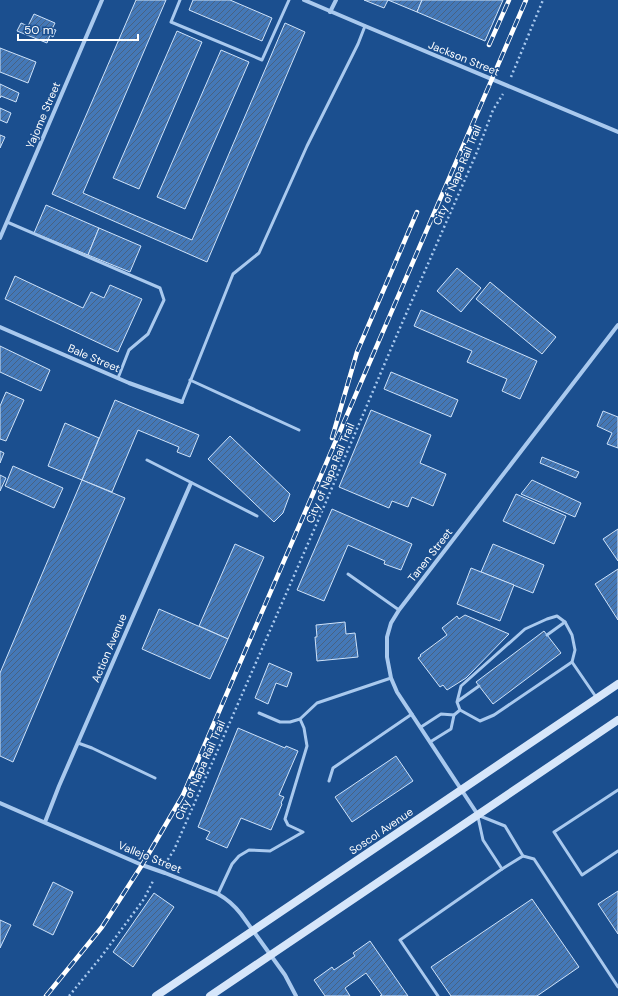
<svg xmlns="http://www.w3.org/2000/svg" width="618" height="996" font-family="'DM Sans',sans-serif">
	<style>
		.building { fill: url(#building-hatch); stroke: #cfe3fa }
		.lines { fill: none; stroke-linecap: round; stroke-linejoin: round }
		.path { stroke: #a9c9ee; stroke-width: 2.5; stroke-dasharray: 2 3; stroke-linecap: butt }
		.lane { stroke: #a9c9ee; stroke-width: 3 }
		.street { stroke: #a9c9ee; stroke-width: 4 }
		.secondary { stroke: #d6e6fa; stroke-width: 8 }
		.rail-casing { stroke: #fff; stroke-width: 4.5 }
		.rail { stroke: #1b4f8f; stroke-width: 3; stroke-dasharray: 9; stroke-linecap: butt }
		.labels { text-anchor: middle; stroke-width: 3; stroke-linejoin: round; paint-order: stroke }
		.street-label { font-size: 11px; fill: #fff; stroke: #1b4f8f }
	</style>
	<defs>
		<pattern id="building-hatch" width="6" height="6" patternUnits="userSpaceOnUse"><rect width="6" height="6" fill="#4478b7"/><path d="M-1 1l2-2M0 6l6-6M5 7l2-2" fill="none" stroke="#486282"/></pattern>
	</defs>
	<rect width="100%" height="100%" fill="#1b4f8f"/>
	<!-- building -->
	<g class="building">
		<path d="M136 0H166L83 193 192 240 285 23 305 32 207 262 52 194Z"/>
		<path d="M193 0H230L272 18 262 41 189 10Z"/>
		<path d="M364 0H388L384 8Z"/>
		<path d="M388 0H422L417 12Z"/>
		<path d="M422 0H503L485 41 417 12Z"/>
		<path d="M34 14 55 23 52 29 56 30 53 37 50 35 47 43 17 31 21 23 28 26Z"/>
		<path d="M177 31 202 42 139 189 113 178Z"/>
		<path d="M0 48 36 62 28 83 0 72Z"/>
		<path d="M221 50 249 62 185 209 157 197Z"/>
		<path d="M0 84 19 93 16 102 1 96 0 98Z"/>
		<path d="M0 108 11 113 7 123 0 120Z"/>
		<path d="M0 135 5 137 0 148Z"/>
		<path d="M46 205 99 228 88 255 34 233Z"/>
		<path d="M99 228 141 246 130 272 88 255Z"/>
		<path d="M457 268 481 288 461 312 437 291Z"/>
		<path d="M15 276 83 308 91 292 104 298 110 285 142 299 118 352 5 299Z"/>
		<path d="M490 282 556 337 542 354 476 299Z"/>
		<path d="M421 310 537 361 520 399 502 391 507 379 467 362 472 351 414 326Z"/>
		<path d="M0 346 50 370 41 391 0 372Z"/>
		<path d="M391 372 458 400 451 417 384 389Z"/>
		<path d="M6 392 24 400 6 441 0 439V406Z"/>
		<path d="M115 400 199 435 190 457 177 452 179 447 138 430 112 492 82 480Z"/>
		<path d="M371 410 431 435 420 463 446 474 433 506 412 497 408 507 392 501 389 508 339 487Z"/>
		<path d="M603 411 618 417V448L607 444 612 433 597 426Z"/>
		<path d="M65 423 99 438 82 480 48 466Z"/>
		<path d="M230 436 290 494 283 513 274 522 208 459Z"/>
		<path d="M0 451 4 453 0 463Z"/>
		<path d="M542 457 579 472 576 478 540 463Z"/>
		<path d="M13 466 63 488 54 508 5 486Z"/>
		<path d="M0 475 6 478 0 491Z"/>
		<path d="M82 480 125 498 13 762 0 756V673Z"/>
		<path d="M532 480 581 503 575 517 521 494Z"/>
		<path d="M516 494 566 516 554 544 503 521Z"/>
		<path d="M332 509 412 544 401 570 384 564 385 561 348 545 324 601 297 590Z"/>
		<path d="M618 529V561L603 539Z"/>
		<path d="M235 544 264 557 228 639 199 626Z"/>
		<path d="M493 544 544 565 533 593 481 572Z"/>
		<path d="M471 568 514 585 500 621 457 604Z"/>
		<path d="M618 569V620L595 584Z"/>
		<path d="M159 609 228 639 210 679 142 649Z"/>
		<path d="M465 615 509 634 466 678 447 690 443 685 440 687 418 658 421 656 420 655 447 635 442 628 457 616 459 619Z"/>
		<path d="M345 622 346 634 355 633 358 657 317 661 315 637H317L316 625Z"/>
		<path d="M544 631 561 653 493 704 476 682Z"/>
		<path d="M269 663 292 673 287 687 276 683 268 704 255 698Z"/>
		<path d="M238 728 285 748 286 746 298 751 279 795 284 797 281 803 282 804 271 830 241 818 227 848 206 839 210 832 198 827Z"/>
		<path d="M396 756 413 781 352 822 335 797Z"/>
		<path d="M53 882 73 892 53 935 33 925Z"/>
		<path d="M618 891V934L598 904Z"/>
		<path d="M154 893 174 907 133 967 113 952Z"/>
		<path d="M532 899 579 967 537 996H451L431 967Z"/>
		<path d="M0 920 11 925 0 948Z"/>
		<path d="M370 941 408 996H380L382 995 366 973 345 988 350 996H325L314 980 332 967 334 970 355 956 353 953Z"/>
	</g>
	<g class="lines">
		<!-- path -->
		<g class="path">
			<path d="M511 77 543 0"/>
			<path d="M165 864 174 850 317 523 396 337 477 152 493 110 503 94"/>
			<path d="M69 996 101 957 144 899 154 879"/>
		</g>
		<!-- lane -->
		<g class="lane">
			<path d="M180 0 171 22 262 60 289 0"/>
			<path d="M7 222 160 288 164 300 148 334 129 350 118 378"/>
			<path d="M190 380 299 430"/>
			<path d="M182 402 233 274 259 253 307 146 358 44 365 26"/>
			<path d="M147 460 257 516"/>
			<path d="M348 574 399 610"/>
			<path d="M557 616 565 622 572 635 575 650 572 662 494 715 480 721 460 710 457 702 461 686 525 629 547 619Z"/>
			<path d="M547 635 565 622"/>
			<path d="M572 662 596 697"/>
			<path d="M458 701 479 686"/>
			<path d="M259 713 280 722H290L300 719 317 703 391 678"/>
			<path d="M421 727 441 714 454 715"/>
			<path d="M430 742 451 729 454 715 460 710"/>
			<path d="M78 743 92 748 155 778"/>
			<path d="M329 781 333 768 412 714"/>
			<path d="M618 790 554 832 582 875 618 851"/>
			<path d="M480 816 505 826 523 856 534 859 618 987"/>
			<path d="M478 817 483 840 502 869"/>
			<path d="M218 894 232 864 239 856 249 850 270 851 303 832 288 825 285 819 307 746 304 728 300 719"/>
			<path d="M438 996 400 940 502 869 523 856"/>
		</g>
		<!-- street -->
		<g class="street">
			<path d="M304 0 365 26 618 132"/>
			<path d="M330 12 336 0"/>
			<path d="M0 238 102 0"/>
			<path d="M0 327 129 383 182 402"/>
			<path d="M0 803 142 865 165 873 218 894C227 899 234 905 241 914L285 975 296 996"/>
			<path d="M478 815 397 692 391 678 387 657V637L391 623 399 610 618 325"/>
			<path d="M45 822 59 786 191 483"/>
		</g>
		<!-- secondary -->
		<g class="secondary">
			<path d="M156 996 618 684"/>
			<path d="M210 996 618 720"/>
		</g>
		<!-- rail casing -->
		<g class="rail-casing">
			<g id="rail">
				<path d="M489 45 509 0"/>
				<path d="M332 438 357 352 417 212"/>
				<path d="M46 996 102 927 142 865 183 795 526 0"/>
			</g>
		</g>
		<!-- rail -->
		<use href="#rail" class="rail"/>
	</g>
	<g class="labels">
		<!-- street labels -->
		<g class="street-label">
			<text transform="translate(464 58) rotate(22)" y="4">Jackson Street</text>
			<text transform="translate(43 115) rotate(-67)" y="4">Yajome Street</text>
			<text transform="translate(457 175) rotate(-67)" y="4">City of Napa Rail Trail</text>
			<text transform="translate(94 358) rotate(23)" y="4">Bale Street</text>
			<text transform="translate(330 473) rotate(-67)" y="4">City of Napa Rail Trail</text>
			<text transform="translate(430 555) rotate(-52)" y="4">Tanen Street</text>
			<text transform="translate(109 648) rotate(-67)" y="4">Action Avenue</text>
			<text transform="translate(200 770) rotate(-66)" y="4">City of Napa Rail Trail</text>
			<text transform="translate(381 831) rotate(-34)" y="4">Soscol Avenue</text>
			<text transform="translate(150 857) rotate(22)" y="4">Vallejo Street</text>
		</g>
	</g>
	<!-- scale -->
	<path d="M18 34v6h120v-6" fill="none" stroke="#ffffff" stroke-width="2"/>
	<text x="24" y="34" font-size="12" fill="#ffffff" stroke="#1b4f8f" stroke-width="3" paint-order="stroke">50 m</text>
</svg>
